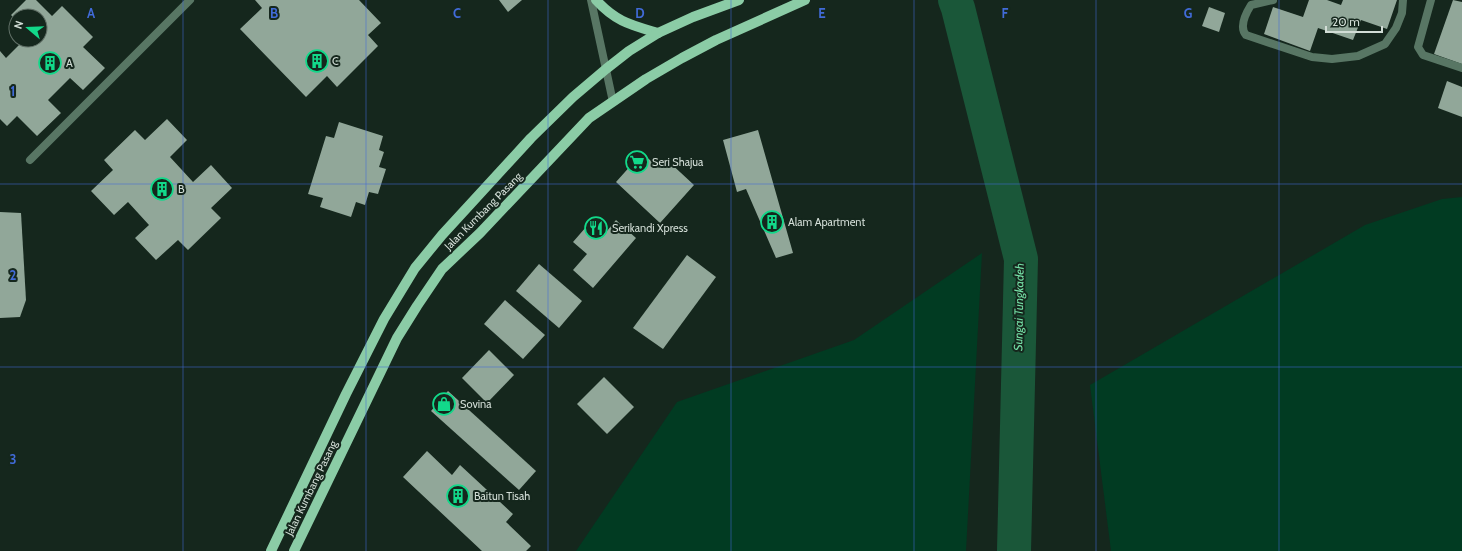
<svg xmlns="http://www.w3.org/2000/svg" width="1462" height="551" font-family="Cabin,sans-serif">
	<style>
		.green { fill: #013b22 }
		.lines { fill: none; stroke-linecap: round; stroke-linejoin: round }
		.river { stroke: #1a5739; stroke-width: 34 }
		.building { fill: #91a799 }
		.street { stroke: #587664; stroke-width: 8 }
		.primary { stroke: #8bcca6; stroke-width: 10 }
		.grid { fill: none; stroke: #416bd8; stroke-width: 1; stroke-opacity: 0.55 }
		.labels { text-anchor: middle; stroke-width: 4; stroke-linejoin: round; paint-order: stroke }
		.poi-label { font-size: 11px; fill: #d2ddd6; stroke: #15271d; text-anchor: start }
		.street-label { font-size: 11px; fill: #d2ddd6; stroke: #15271d }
		.water-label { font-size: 12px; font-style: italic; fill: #75e0a6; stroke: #15271d }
		.grid-label { font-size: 13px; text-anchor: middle; font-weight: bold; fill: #416bd8; stroke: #15271d; stroke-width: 4; stroke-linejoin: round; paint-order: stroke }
	</style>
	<rect width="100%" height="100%" fill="#15271d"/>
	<!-- green -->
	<g class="green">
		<path d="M1462 197V551H1111L1090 385 1365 225 1442 199Z"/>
		<path d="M982 253 966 551H576L677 402 854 340Z"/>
	</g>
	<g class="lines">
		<!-- river -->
		<path class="river" d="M955 0 958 8 1021 259 1014 551"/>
	</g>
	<!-- building -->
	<g class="building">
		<path d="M26 0H36L52 16 62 6 93 37 83 47 105 68 83 90 70 78 48 100 61 113 37 136 17 116 7 126 0 119V51L6 58 24 40H40V16H16V20L11 15Z"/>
		<path d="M255 0H359L381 23 368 35 378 46 337 87 327 76 306 97 240 29 262 8Z"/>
		<path d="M499 0H522L508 12Z"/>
		<path d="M1309 0H1327L1341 5 1343 0H1397L1387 29 1361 20 1353 40 1318 28 1310 51 1264 34 1273 7 1303 17Z"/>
		<path d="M1453 0 1462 2V64L1434 54Z"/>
		<path d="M1209 7 1225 13 1219 32 1202 26Z"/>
		<path d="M1447 81 1462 87V117L1438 108Z"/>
		<path d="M167 119 187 140 170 157 193 182 211 165 232 188 211 208 221 218 188 250 178 240 156 260 135 238 149 225 128 202 114 215 91 191 113 170 104 160 135 130 145 140Z"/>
		<path d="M339 122 383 136 379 150 384 152 379 167 386 169 378 194 369 192 365 205 356 202 351 217 320 207 323 198 308 194 326 136 334 138Z"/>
		<path d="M758 130 793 253 776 258 746 189 737 192 723 140Z"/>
		<path d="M642 153 659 168 667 160 694 185 660 223 616 182Z"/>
		<path d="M0 212 21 213 26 300 20 317 0 318Z"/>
		<path d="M593 219 607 231 616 220 636 238 593 288 573 270 587 254 573 242Z"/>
		<path d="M687 255 716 277 663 349 633 328Z"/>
		<path d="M539 264 582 301 559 328 516 291Z"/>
		<path d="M505 300 545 335 523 359 484 324Z"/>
		<path d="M489 350 514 375 487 403 462 378Z"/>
		<path d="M604 377 634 407 607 434 577 404Z"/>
		<path d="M448 391 536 471 519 490 431 411Z"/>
		<path d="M427 451 452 475 460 465 513 514 506 522 531 546 526 551H482L403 477Z"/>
	</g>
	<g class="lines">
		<!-- street -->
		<g class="street">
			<path d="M591 0 613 102"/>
			<path d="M1273 0 1251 5C1246 13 1239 27 1246 35L1312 57 1332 59 1358 56 1385 44 1396 28 1402 13 1403 0"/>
			<path d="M1431 0 1418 47 1423 55 1462 68"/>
			<path d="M30 160 190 0"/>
		</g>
		<!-- primary -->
		<g class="primary">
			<path d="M596 0C616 22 631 25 658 33"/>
			<path d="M271 551 346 394 384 319 415 268 442 235 531 138 573 97 606 69 629 51 658 33 693 17 739 0"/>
			<path d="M294 551 397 338 417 306 442 269 480 233 589 118 646 79 682 58 716 40 805 0"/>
		</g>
	</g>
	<!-- grid -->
	<path class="grid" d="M183 0V551M366 0V551M548 0V551M731 0V551M914 0V551M1096 0V551M1279 0V551M0 184H1462M0 367H1462"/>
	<!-- icons -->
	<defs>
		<g id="building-ring" transform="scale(1.15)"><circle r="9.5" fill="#15271d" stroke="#12d98a" stroke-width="1.5"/><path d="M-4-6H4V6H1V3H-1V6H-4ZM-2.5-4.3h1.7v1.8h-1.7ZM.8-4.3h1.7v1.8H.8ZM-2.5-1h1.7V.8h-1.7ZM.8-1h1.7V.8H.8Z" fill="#12d98a"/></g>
		<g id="supermarket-ring" transform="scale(1.15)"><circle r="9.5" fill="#15271d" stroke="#12d98a" stroke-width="1.5"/><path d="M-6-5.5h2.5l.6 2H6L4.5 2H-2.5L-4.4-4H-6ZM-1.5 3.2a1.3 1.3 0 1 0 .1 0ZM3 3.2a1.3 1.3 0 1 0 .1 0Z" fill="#12d98a"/></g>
		<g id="restaurant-ring" transform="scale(1.15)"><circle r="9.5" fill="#15271d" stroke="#12d98a" stroke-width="1.5"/><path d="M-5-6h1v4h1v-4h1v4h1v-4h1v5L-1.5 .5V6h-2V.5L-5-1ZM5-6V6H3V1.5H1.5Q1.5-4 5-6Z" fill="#12d98a"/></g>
		<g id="shop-ring" transform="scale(1.15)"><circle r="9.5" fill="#15271d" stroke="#12d98a" stroke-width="1.5"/><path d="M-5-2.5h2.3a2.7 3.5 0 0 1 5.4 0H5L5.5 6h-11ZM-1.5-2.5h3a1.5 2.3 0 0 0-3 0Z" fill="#12d98a"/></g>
	</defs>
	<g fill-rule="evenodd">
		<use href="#building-ring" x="317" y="61"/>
		<use href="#building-ring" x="50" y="63"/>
		<use href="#supermarket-ring" x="637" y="162"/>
		<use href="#building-ring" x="162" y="189"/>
		<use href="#building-ring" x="772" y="222"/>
		<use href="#restaurant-ring" x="596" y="228"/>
		<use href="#shop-ring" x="444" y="404"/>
		<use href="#building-ring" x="458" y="496"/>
	</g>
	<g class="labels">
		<!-- poi labels -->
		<g class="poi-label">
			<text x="332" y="65">C</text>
			<text x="66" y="67">A</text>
			<text x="652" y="166">Seri Shajua</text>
			<text x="178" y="193">B</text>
			<text x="788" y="226">Alam Apartment</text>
			<text x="612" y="232">Serikandi Xpress</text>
			<text x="460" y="408">Sovina</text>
			<text x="474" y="500">Baitun Tisah</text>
		</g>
		<!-- street labels -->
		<g class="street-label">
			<text transform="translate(483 211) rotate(-45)" y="4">Jalan Kumbang Pasang</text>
			<text transform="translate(311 488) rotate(-64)" y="4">Jalan Kumbang Pasang</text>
		</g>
		<!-- water labels -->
		<g class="water-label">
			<text transform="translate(1019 307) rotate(-89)" y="4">Sungai Tungkadeh</text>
		</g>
	</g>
	<g class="grid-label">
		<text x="91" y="18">A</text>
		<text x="274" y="18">B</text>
		<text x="457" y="18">C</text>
		<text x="640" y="18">D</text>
		<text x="822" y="18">E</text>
		<text x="1005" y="18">F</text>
		<text x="1188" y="18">G</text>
		<text x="13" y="96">1</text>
		<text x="13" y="280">2</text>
		<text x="13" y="464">3</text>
	</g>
	<!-- north arrow -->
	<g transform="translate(28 28) rotate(289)"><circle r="19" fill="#15271d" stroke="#617067"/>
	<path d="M0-3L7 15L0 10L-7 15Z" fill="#12d98a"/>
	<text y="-6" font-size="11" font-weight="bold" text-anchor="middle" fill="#d2ddd6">N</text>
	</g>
	<!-- scale -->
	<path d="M1326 26v6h56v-6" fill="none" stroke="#d2ddd6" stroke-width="2"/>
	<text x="1332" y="26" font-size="12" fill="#d2ddd6" stroke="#15271d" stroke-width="3" paint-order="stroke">20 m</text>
</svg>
